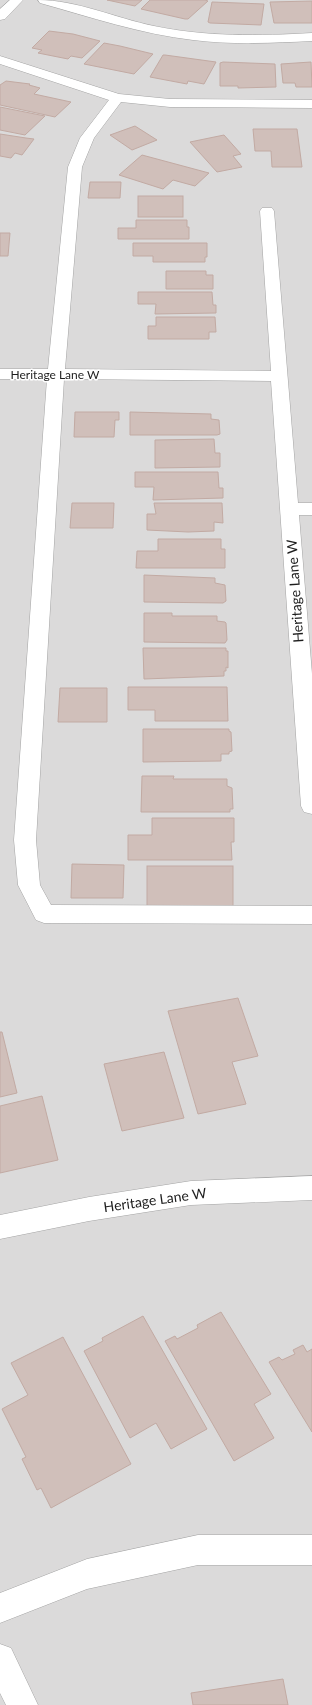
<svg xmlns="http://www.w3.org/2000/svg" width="312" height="1705" font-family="Lato,sans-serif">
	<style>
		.residential { fill: #dbdada }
		.building { fill: #d0bfba; stroke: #c2aaa3 }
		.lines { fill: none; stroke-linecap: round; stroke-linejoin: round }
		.minor-casing { stroke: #a4a4a4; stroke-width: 1 }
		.minor { fill: #fff; fill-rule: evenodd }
		.labels { text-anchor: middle; stroke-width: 3; stroke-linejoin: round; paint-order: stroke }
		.far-street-label { font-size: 12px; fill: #1d1d1d; stroke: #fff }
		.street-label { font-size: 14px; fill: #1d1d1d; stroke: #fff }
	</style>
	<rect width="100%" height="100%" fill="#efe8e2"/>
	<!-- residential -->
	<rect class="residential" x="0" y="0" width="312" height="1705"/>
	<!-- building -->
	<g class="building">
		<path d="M107 0H142L135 6Z"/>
		<path d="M150 0H205L208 1 188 19H185L141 9Z"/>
		<path d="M312 1V23H274L270 2Z"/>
		<path d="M212 2 264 4 261 25 210 23 208 22Z"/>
		<path d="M49 31 73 34 100 41 82 58 71 56 68 59 38 53 42 50 32 48Z"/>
		<path d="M104 43 120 46 153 54 134 74 84 64Z"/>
		<path d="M163 55H165L216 62 204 84 188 81 187 84 150 77Z"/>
		<path d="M223 62 275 64 276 87 238 88V86H220V63Z"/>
		<path d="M311 62 312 87H296L295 83H283L281 64Z"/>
		<path d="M6 81 30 84 29 85 40 88 34 94 71 102 55 117 0 105V85Z"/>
		<path d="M0 107 45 116 25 135 0 130Z"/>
		<path d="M135 126 157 140 132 150 110 135Z"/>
		<path d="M253 129H297L302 167H272L271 151H255Z"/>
		<path d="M0 134 26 138 34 139 22 155 15 153 11 158 0 156Z"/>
		<path d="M224 135 241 154 233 156 242 167 217 172 190 142Z"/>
		<path d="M142 155 209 173 195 186 173 180 163 189 119 175Z"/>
		<path d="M90 182H121L120 198H88Z"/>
		<rect x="138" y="196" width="45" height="21"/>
		<path d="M136 220H187V227H189V239H118V228H136Z"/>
		<path d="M0 233H10L8 256H0Z"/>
		<path d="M133 243H207V257H205V262H153V256H133Z"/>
		<path d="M166 271H206V275H213V289H166Z"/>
		<path d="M138 292H212L213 305H216V313L155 314 156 304H138Z"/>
		<path d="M156 317H215L216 332H209V339H148V326H156Z"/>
		<path d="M75 412H119V420H115L114 437H74Z"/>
		<path d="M130 412 211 414V419L219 420 220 434 217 435H130Z"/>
		<path d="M214 439 215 453H220V467L155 468V440Z"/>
		<path d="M135 472H218L219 488H223V498L153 500 154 487H135Z"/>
		<path d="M72 503H114L113 528H70Z"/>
		<path d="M154 503H222L223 523 214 522V531L188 532 147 530V514H156Z"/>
		<path d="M158 539H221V549H225V568H136L137 551H158Z"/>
		<path d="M144 575 215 578V583L225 585 226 601 223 603 144 602Z"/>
		<path d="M144 613H172V616H217V621L225 622 226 623 227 640 225 643 144 642Z"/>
		<path d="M143 648H226V651H228V668L226 667V671H224V676L144 679Z"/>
		<path d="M128 687H227L228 721H155V710H128Z"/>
		<path d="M60 688H107V722H58Z"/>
		<path d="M143 729H229V731L231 732 232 751 229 752V754H221V761L143 762Z"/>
		<path d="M142 776H174L173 779H227V786L232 788 233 809H230V812H141Z"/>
		<path d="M152 818H234V842H231L232 860H128V835H152Z"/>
		<path d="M72 864 124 865 123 898H71Z"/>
		<rect x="147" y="866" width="86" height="42"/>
		<path d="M238 998 258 1056 232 1062 246 1104 198 1114 168 1011Z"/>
		<path d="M0 1032H2L17 1093 0 1097Z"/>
		<path d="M164 1052 184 1118 122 1131 104 1064Z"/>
		<path d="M42 1096 58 1160 0 1173V1106Z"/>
		<path d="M221 1312 271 1394 254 1404 274 1438 234 1461 165 1341 175 1336 177 1339 198 1328 197 1325Z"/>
		<path d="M143 1316 207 1429 171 1449 156 1423 130 1438 84 1351 103 1341 102 1338Z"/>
		<path d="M63 1337 131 1464 51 1508 41 1488 37 1490 22 1459 26 1457 2 1409 28 1395 11 1363Z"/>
		<path d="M303 1345 307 1352 312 1349V1432L269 1362 279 1357 282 1360 295 1354 293 1350Z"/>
		<path d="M283 1679 288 1705H193L191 1693Z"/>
	</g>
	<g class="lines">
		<!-- minor casing -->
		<g class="minor-casing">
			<g id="minor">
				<path d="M10 0H23L5 19 0 20V9Z"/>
				<path d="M38 0C77 0 115 18 154 26 206 37 259 36 312 33V41C272 43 233 45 193 40 141 34 90 17 40 3Z"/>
				<path d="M0 56 119 94 170 99 312 100V108L170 107 121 102 94 138 82 167 65 369 271 371 260 211 262 208H272L274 211 298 503H312V515H299L312 674V814L304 812 301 806 271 381 64 379 36 840 40 885 51 905 312 906V924L44 923 36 920 18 885 14 840 47 379H0V369H48L68 167 80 138 109 100 0 64Z"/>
				<path d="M312 1176V1200L191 1205 89 1221 0 1239V1215L89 1197 191 1181Z"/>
				<path d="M198 1535H312V1565H198L87 1589 0 1623V1593L87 1559Z"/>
				<path d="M0 1644 11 1648 38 1705H6L0 1693Z"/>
			</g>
		</g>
		<!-- minor -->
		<use href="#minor" class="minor"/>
	</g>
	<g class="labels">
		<!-- far-street labels -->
		<g class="far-street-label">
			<text x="55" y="379">Heritage Lane W</text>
		</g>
		<!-- street labels -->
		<g class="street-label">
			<text transform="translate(295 591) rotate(-94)" y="5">Heritage Lane W</text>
			<text transform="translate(155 1200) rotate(-8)" y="5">Heritage Lane W</text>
		</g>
	</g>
</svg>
